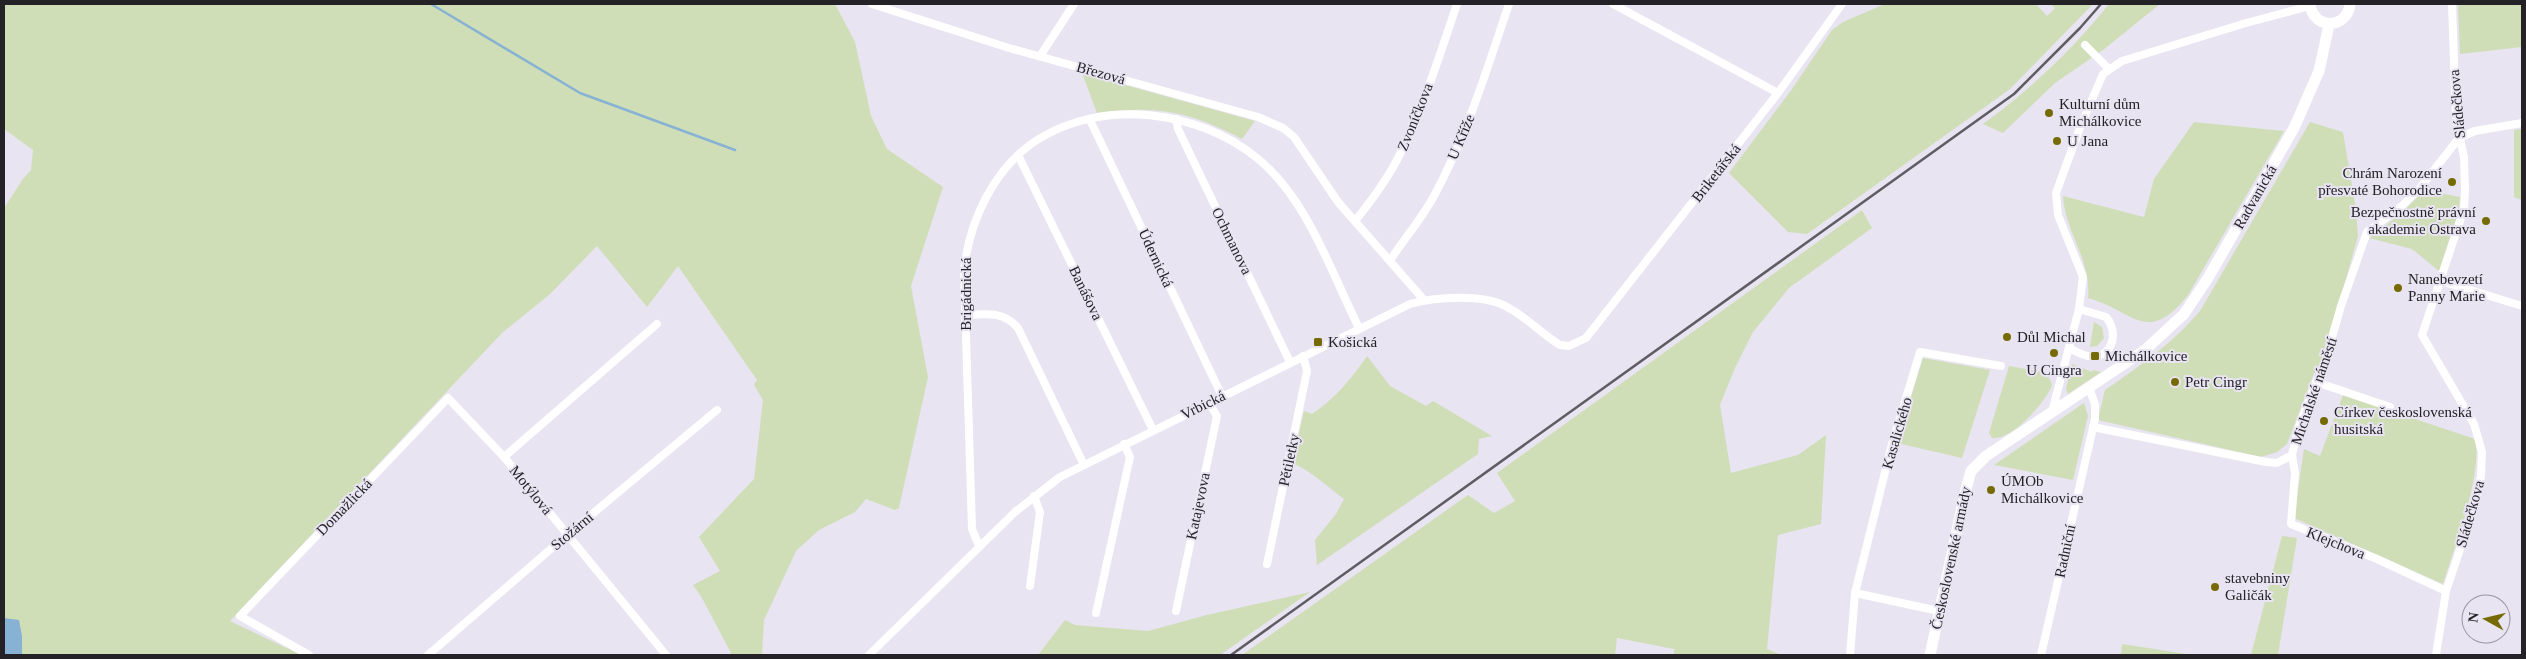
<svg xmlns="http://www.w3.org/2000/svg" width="2526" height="659" font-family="Georgia,serif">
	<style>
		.green { fill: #cfdeb6 }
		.water { fill: #87b2d4 }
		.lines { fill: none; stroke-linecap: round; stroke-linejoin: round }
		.stream { stroke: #87b2d4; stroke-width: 2.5 }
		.street { stroke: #fff; stroke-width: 8 }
		.secondary { stroke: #fff; stroke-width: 11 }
		.rail { stroke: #5f5d64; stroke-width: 2.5 }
		.poi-dot { fill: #766a02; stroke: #e8e4f1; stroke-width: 2 }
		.labels { text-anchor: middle; stroke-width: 4; stroke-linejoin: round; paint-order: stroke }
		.street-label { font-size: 15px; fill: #242227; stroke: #e8e4f1 }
		.poi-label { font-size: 15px; fill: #242227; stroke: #e8e4f1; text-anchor: start }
	</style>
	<rect width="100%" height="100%" fill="#e8e4f1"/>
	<!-- green -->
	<g class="green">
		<path d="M4 4H835L855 42 871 116 887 149 943 187 911 286 928 377 899 508 895 510 866 499 855 512 819 530 796 551 764 620 762 655H732L702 598 693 585 720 571 699 537 754 479 763 400 754 385 757 380 678 266 647 307 597 246 550 294 502 333 230 621 301 655H4V208L23 179 31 170 33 150 4 129Z"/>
		<path d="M1885 4H2036L2047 16 2055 8 2050 4H2093L2010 89 1807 234 1788 232 1729 173 1792 89 1832 30 1843 22Z"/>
		<path d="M2109 4H2160L2103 50 2055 83 2003 133 1983 124C2030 90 2073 49 2109 4Z"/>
		<path d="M2458 4H2522V47L2460 54Z"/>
		<path d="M1082 73 1255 121 1242 139C1189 111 1156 105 1097 113Z"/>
		<path d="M2194 122 2284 131 2188 295C2147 347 2133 310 2088 298 2092 261 2065 232 2063 196L2144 217 2154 179Z"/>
		<path d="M2310 122 2343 132 2356 209 2358 236 2320 372 2314 373 2287 444 2277 452 2261 457 2098 420 2105 390C2139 367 2174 342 2200 311Z"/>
		<path d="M2522 129V200L2514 197V130Z"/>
		<path d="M2424 190 2460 197 2459 210 2439 271 2412 249 2369 238 2402 213Z"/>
		<path d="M1862 210 1872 228 1789 288 1753 332 1735 368 1720 405 1731 473 1798 455 1826 435 1821 524 1778 535 1767 649 1782 655H1674V649L1617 638 1615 655H1242L1468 495 1494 513 1515 501 1497 473Z"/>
		<path d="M2094 322 2102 327 2104 338 2097 346 2090 347Z"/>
		<path d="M1367 356 1390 386 1426 406 1433 401 1492 436 1479 439 1478 454 1317 565 1315 540 1336 514 1344 499C1326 486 1312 471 1292 463L1304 411 1312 414C1335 399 1352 378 1367 356Z"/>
		<path d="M1923 358 1990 370 1962 458 1897 443Z"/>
		<path d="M2072 364 2092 372 2093 370 2101 372 2068 394 2066 389Z"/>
		<path d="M2009 366 2047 373 2052 385C2046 402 2012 440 1992 438L1989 433Z"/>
		<path d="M2343 395 2475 439C2483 474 2454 548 2443 584L2294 518 2304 449 2320 456Z"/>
		<path d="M2084 403 2088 416 2073 480 1994 465Z"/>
		<path d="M2282 536 2297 538 2278 655H2251Z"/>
		<path d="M1310 592 1220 655H1038L1065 620 1075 625 1148 631 1207 615Z"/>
		<path d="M2122 644 2193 655H2121Z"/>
	</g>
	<!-- water -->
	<path class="water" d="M4 618 19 620 22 636V655H4Z"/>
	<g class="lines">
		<!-- stream -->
		<path class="stream" d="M431 4 580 93 735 150"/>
		<!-- street -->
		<g class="street">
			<path d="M872 4 1009 48 1258 117 1283 128 1294 137 1338 202 1424 300"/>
			<path d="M1613 4 1778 93"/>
			<path d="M2085 45 2109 69"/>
			<path d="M1040 56 1074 4"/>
			<path d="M1176 119 1178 129 1290 362"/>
			<path d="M1090 120 1222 396"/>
			<path d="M1018 155 1153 430"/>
			<path d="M1355 221C1372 200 1388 179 1400 154 1424 106 1440 54 1457 4"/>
			<path d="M1391 259C1405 238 1422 218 1434 196 1467 135 1487 69 1509 4"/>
			<path d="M2441 281 2522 306"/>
			<path d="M966 315C985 314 1004 311 1018 328L1084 465"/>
			<path d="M2069 348C2075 351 2081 355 2088 356 2112 360 2120 333 2106 317L2079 309"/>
			<path d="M2316 382 2390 407"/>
			<path d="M2052 412 2079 309 2083 277 2058 215 2056 193 2081 125 2103 74 2122 61 2246 23 2310 6"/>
			<path d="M2093 427 2266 462 2277 463 2292 455"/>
			<path d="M504 457 657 324"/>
			<path d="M979 546 972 529 964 271C969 221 994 168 1037 140 1103 98 1198 110 1257 158 1307 198 1331 272 1359 328"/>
			<path d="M1267 564 1307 371 1303 356"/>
			<path d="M1030 586 1040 512 1034 496"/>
			<path d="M2446 591 2377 559 2291 524 2295 473 2292 455 2298 429 2316 382 2322 372 2341 306 2367 232 2402 206 2420 188 2459 138 2475 131 2522 123"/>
			<path d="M1855 593 1939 611"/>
			<path d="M1176 611 1217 416 1209 403"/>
			<path d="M1096 613 1130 457 1124 444"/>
			<path d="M309 655 240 616 448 398 504 457 666 655"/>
			<path d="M428 655 567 535 717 410"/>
			<path d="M869 655 1015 512 1060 477 1410 304C1435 297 1485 293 1509 308 1527 318 1542 334 1560 345L1569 346 1586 338 1778 93 1842 4"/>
			<path d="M1850 655 1855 593 1892 444 1920 352 2001 366"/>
			<path d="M2041 655 2095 419V404L2089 388"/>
			<path d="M2436 655 2446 591 2476 502 2481 476 2482 452 2474 424 2422 335 2464 209 2465 190 2464 157 2456 120 2452 4"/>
		</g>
		<!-- secondary -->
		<g class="secondary">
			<path d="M2310 4C2313 30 2347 30 2350 4"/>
			<path d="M1930 655 1965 493 1971 471 1986 456 2145 350 2184 314 2208 278 2294 128 2319 71 2329 25"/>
		</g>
		<!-- rail -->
		<path class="rail" d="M1231 655 2014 94 2080 28 2101 4"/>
	</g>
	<!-- markers -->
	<g class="poi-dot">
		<circle cx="2049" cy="113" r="5"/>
		<circle cx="2057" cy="141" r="5"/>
		<circle cx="2452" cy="182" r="5"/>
		<circle cx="2486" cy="221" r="5"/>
		<circle cx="2398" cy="288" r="5"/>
		<circle cx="2007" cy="337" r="5"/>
		<rect x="1313" y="337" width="10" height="10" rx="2.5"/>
		<circle cx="2054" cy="353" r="5"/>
		<rect x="2090" y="351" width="10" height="10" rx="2.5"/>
		<circle cx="2175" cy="382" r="5"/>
		<circle cx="2324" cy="421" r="5"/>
		<circle cx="1991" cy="490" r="5"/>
		<circle cx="2215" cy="587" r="5"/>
	</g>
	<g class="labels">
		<!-- street labels -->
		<g class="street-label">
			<text transform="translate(1101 73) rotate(16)" y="5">Březová</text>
			<text transform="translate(2457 104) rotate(-95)" y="5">Sládečkova</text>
			<text transform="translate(1415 117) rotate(-68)" y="5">Zvoníčkova</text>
			<text transform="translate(1461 137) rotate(-67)" y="5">U Kříže</text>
			<text transform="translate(1716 173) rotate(-52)" y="5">Briketářská</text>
			<text transform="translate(2255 197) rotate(-60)" y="5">Radvanická</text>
			<text transform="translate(1232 241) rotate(64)" y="5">Ochmanova</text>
			<text transform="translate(1156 258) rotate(65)" y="5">Údernická</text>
			<text transform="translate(1086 293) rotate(64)" y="5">Banášova</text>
			<text transform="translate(966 294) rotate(-90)" y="5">Brigádnická</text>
			<text transform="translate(2314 391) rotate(-71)" y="5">Michalské náměstí</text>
			<text transform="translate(1203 405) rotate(-26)" y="5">Vrbická</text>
			<text transform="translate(1897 433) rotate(-74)" y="5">Kasalického</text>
			<text transform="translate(1289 460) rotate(-78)" y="5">Pětiletky</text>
			<text transform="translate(531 490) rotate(51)" y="5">Motýlová</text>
			<text transform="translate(1198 506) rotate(-78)" y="5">Katajevova</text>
			<text transform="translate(344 507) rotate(-46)" y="5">Domažlická</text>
			<text transform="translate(2470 514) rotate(-74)" y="5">Sládečkova</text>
			<text transform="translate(572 531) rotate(-40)" y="5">Stožární</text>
			<text transform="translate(2336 543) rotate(22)" y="5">Klejchova</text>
			<text transform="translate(2065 551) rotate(-78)" y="5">Radniční</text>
			<text transform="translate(1951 558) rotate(-78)" y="5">Československé armády</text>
		</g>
		<!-- poi labels -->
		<g class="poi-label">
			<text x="2059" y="109">Kulturní dům<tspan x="2059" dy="17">Michálkovice</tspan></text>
			<text x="2067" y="146">U Jana</text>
			<text x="2442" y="178" text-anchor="end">Chrám Narození<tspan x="2442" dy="17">přesvaté Bohorodice</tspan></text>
			<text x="2476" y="217" text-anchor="end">Bezpečnostně právní<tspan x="2476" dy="17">akademie Ostrava</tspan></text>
			<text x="2408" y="284">Nanebevzetí<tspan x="2408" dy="17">Panny Marie</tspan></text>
			<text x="2017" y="342">Důl Michal</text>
			<text x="1328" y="347">Košická</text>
			<text x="2105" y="361">Michálkovice</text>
			<text x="2054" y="375" text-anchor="middle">U Cingra</text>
			<text x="2185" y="387">Petr Cingr</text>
			<text x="2334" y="417">Církev československá<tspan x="2334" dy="17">husitská</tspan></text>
			<text x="2001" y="486">ÚMOb<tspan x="2001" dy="17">Michálkovice</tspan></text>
			<text x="2225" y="583">stavebniny<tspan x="2225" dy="17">Galičák</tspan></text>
		</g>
	</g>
	<!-- border -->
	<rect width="2526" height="659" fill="none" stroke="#242227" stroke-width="10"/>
	<!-- north arrow -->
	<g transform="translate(2486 619) rotate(278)"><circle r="24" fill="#e8e4f1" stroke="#9a96a0"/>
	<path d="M0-4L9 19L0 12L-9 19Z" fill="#766a02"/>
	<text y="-8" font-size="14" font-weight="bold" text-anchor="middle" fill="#242227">N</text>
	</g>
</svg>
